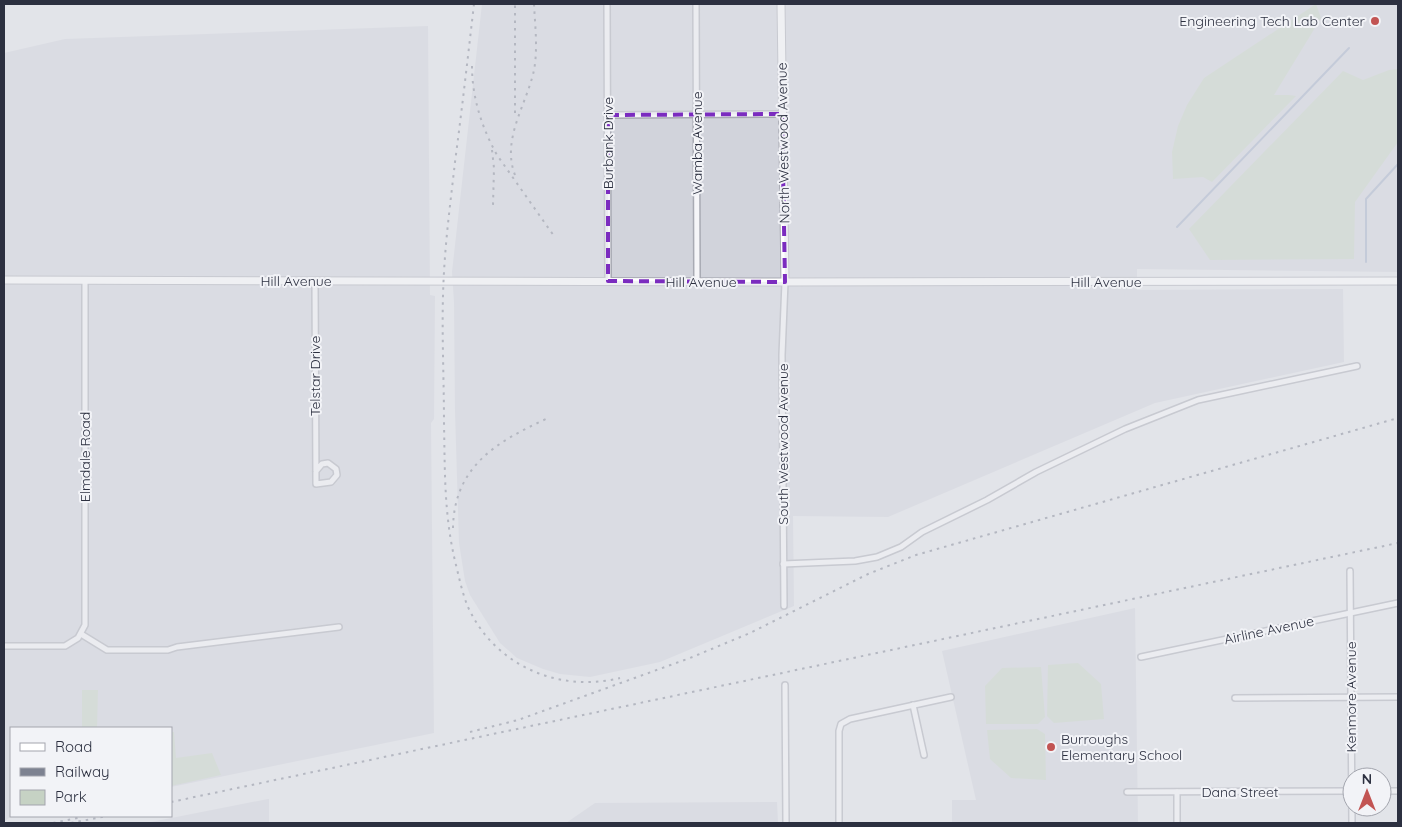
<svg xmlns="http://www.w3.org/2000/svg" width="1402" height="827" font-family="Quicksand,sans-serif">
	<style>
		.built { fill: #d1d3db }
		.green { fill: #c6d2c4 }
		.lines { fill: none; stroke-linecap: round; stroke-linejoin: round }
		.stream { stroke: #a1adc6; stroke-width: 2 }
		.street-casing { stroke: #a8aab3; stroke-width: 8 }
		.secondary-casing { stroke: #a8aab3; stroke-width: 9 }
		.street { stroke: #f5f5f8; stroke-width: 5 }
		.secondary { stroke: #fff; stroke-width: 7 }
		.rail { stroke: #7d8291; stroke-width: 2; stroke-dasharray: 2.5 5; stroke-linecap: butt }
		.marked { fill: none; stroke: #7b2cbf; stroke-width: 4; stroke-dasharray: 10 6; stroke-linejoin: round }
		.poi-dot { fill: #c25453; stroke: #f2f3f7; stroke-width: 2 }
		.labels { text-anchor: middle; stroke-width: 4; stroke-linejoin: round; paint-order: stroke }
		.poi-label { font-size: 14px; fill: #2c3040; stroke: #f2f3f7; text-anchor: end }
		.street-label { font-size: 14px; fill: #2c3040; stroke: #f2f3f7 }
	</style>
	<rect width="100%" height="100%" fill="#e2e4e9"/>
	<!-- built -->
	<g class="built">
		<path d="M482 4H1398V272L1137 269V290L1343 289 1344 362 1155 403 888 517 793 516 794 606 660 662 590 677 560 674 543 669 517 658 500 643 470 595 465 581 459 543 455 411 454 302 452 272Z"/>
		<path d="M428 26 430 295 435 296 434 419 431 423 434 733 171 787V728H11V816L4 822V53L65 39Z"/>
		<path d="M1135 608 1138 823H952V800H976L942 651Z"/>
		<path d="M269 799V823H146L268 799Z"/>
		<path d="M777 802 778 823H566L595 803Z"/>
	</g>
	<!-- green -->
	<g class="green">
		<path d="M1316 4 1321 18 1274 95H1289L1296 96 1212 182 1203 177 1173 179 1172 152 1178 126 1187 105 1204 78Z"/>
		<path d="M1398 69V142L1355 202 1354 259 1210 260 1189 229 1343 71 1363 80 1389 70Z"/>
		<path d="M1078 663 1101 684 1104 719 1054 723 1047 716 1048 665Z"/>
		<path d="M1041 667 1045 717 1038 724H986L985 686 1002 668Z"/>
		<path d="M82 690H98L97 728H82Z"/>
		<path d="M1037 729 1045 734 1046 780 1011 778 990 759 987 730Z"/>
		<path d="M171 732H174L176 758 212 753 221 775 171 786Z"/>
	</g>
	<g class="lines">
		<!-- stream -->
		<g class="stream">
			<path d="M1177 227 1349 48"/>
			<path d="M1366 262V199L1398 164"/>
		</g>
		<!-- street casing -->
		<g class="street-casing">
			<g id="street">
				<path d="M607 4 608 281"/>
				<path d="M696 4 697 282"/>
				<path d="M608 115 782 114"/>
				<path d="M315 281 316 484 331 482 337 475 336 469 328 463 322 464 316 471"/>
				<path d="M783 564 855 561 877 557 901 547 922 532 987 500 1036 472 1125 429 1198 400 1357 366"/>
				<path d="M1350 571 1352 823"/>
				<path d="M784 606 782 355 785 282"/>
				<path d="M81 634 107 650H168L177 647 339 627"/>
				<path d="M4 646H65L78 638 85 625V280"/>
				<path d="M1141 657 1398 603"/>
				<path d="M785 685 786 823"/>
				<path d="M1235 698 1398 697"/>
				<path d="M913 705 924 755"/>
				<path d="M1382 791H1398"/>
				<path d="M1127 792 1352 791"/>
				<path d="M1177 792V823"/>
				<path d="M839 823V731L841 724 850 719 951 697"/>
			</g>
		</g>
		<!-- secondary casing -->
		<g class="secondary-casing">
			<g id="secondary">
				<path d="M781 4 785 282"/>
				<path d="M4 280 785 282 1398 281"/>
			</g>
		</g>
		<!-- street -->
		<use href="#street" class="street"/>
		<!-- secondary -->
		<use href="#secondary" class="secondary"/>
		<!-- rail -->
		<g class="rail">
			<path d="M474 4C468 56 462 109 455 162 451 198 446 235 444 272 441 322 444 373 444 423 445 475 444 519 457 569 460 582 463 595 468 607 495 666 559 693 620 678"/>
			<path d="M472 66C472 98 482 128 497 155L554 236"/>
			<path d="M515 113V4"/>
			<path d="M492 150 494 168 493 205"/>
			<path d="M515 175C501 139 527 104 534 70 538 49 535 25 534 4"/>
			<path d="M453 528C454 467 496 442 546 419"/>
			<path d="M470 732 518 720 690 658 750 633 868 574 916 555 1398 418"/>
			<path d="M171 802 1398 543"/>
			<path d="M53 823 78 818"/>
			<path d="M71 823 107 816"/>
		</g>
	</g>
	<!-- marked area -->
	<path d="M0 0H1402V827H0ZM782 114 785 282 608 281V115Z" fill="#e2e4e9" fill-opacity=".55" fill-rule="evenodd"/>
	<path class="marked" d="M782 114 785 282 608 281V115Z"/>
	<!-- markers -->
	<g class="poi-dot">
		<circle cx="1375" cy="21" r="5"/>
		<circle cx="1051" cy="747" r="5"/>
	</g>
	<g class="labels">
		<!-- poi labels -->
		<g class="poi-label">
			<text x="1365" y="26">Engineering Tech Lab Center</text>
			<text x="1061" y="744" text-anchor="start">Burroughs<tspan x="1061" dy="16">Elementary School</tspan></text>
		</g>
		<!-- street labels -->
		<g class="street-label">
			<text transform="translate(608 143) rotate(-90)" y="5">Burbank Drive</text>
			<text transform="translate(697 143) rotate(-90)" y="5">Wamba Avenue</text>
			<text transform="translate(783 143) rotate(-91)" y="5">North Westwood Avenue</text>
			<text x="296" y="286">Hill Avenue</text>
			<text x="701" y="287">Hill Avenue</text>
			<text x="1106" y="287">Hill Avenue</text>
			<text transform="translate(315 376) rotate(-90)" y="5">Telstar Drive</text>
			<text transform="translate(783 444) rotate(-90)" y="5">South Westwood Avenue</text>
			<text transform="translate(85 457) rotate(-90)" y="5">Elmdale Road</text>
			<text transform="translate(1269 630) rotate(-12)" y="5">Airline Avenue</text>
			<text transform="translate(1351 697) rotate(-90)" y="5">Kenmore Avenue</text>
			<text x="1240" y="797">Dana Street</text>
		</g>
	</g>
	<!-- border -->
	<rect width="1402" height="827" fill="none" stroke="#2c3040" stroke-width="10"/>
	<!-- legend -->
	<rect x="10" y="727" width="162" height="90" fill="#f2f3f7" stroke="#a3a5ae"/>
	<rect x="20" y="743" width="25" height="8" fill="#ffffff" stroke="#a3a5ae"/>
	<text x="55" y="752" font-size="15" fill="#2c3040">Road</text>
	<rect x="20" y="768" width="25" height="8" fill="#7d8291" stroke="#a3a5ae"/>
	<text x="55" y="777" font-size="15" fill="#2c3040">Railway</text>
	<rect x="20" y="790" width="25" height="15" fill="#c6d2c4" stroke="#a3a5ae"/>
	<text x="55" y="802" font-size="15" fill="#2c3040">Park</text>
	<!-- north arrow -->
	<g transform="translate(1367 792)"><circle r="24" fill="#f2f3f7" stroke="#a3a5ae"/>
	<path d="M0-4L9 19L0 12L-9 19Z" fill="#c25453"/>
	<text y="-8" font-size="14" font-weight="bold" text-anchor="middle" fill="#2c3040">N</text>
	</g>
</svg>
